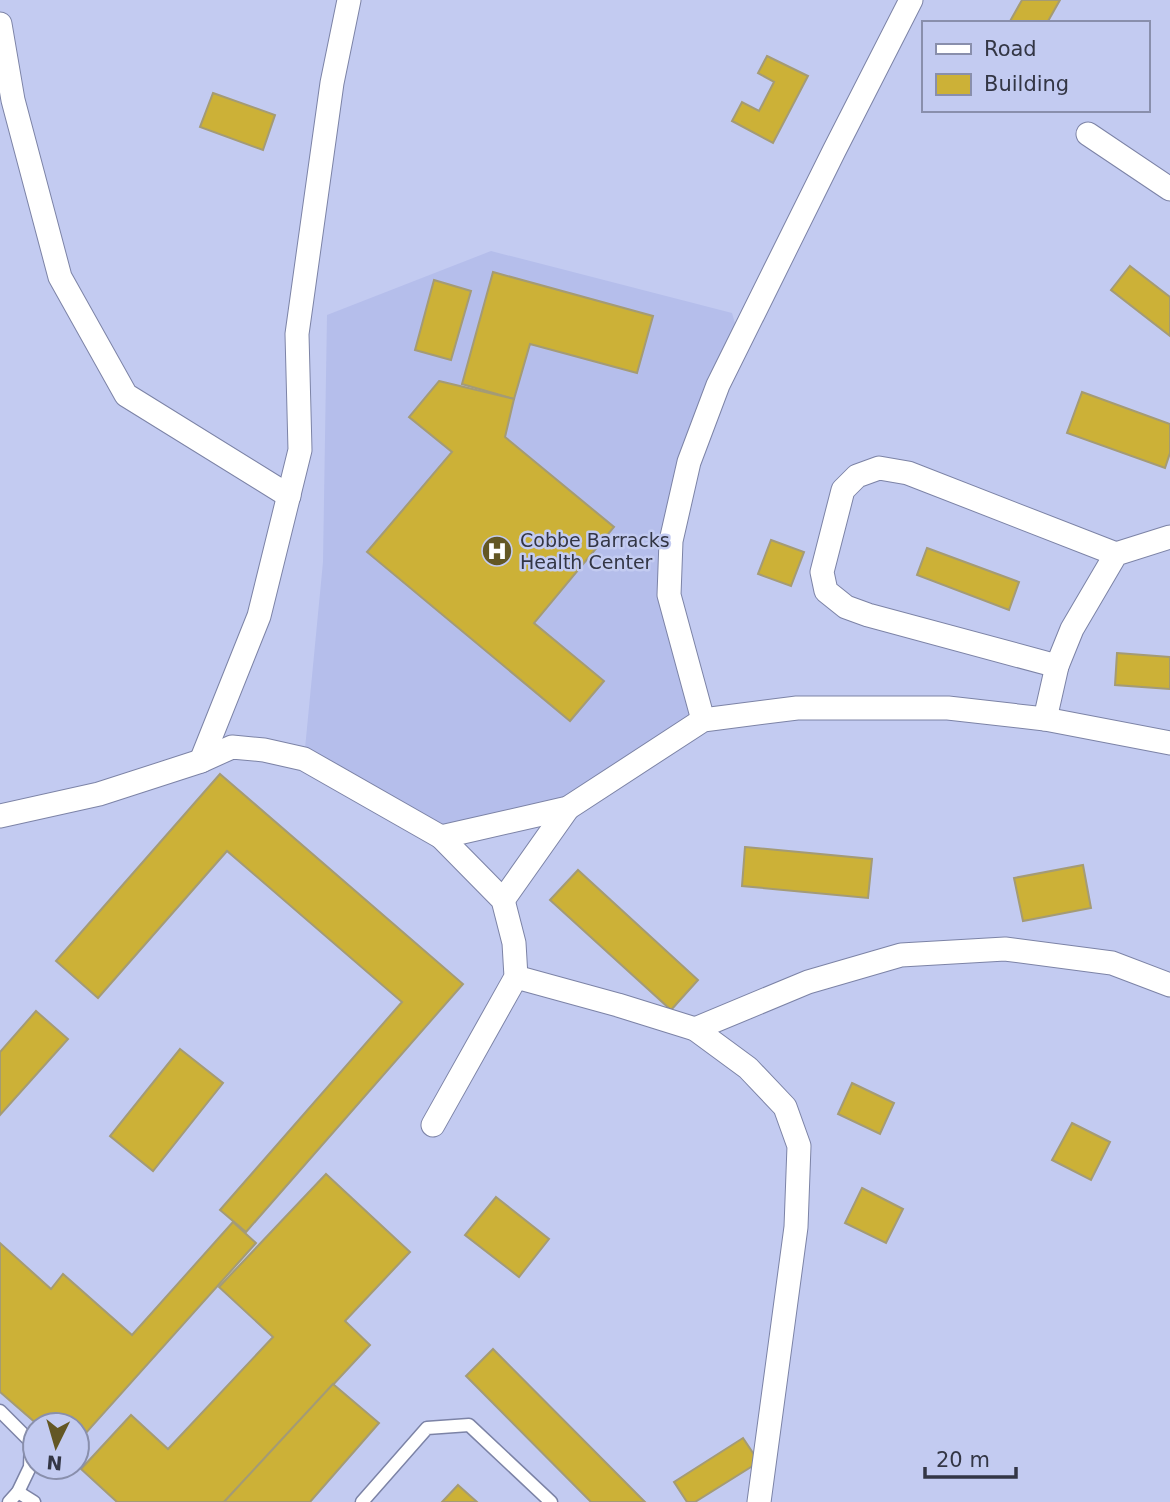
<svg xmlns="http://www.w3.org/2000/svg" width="1170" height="1502" font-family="'DejaVu Sans',sans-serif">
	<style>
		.built { fill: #b5beeb }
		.building { fill: #ccb137; stroke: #a49b75; stroke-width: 2 }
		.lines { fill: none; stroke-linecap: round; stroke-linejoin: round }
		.service-casing { stroke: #7c83a6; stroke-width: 15 }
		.minor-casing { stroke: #7c83a6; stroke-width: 25 }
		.service { stroke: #fff; stroke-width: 12 }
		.minor { stroke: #fff; stroke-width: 23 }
		.labels { text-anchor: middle; stroke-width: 5; stroke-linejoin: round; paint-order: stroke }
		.poi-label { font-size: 19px; fill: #333645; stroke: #c3cbf1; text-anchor: start }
	</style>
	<rect width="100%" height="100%" fill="#c3cbf1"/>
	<!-- built -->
	<path class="built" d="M491 251 732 313 740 341 671 541 703 720 568 808 441 837 304 759 323 562 327 315Z"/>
	<!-- building -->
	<g class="building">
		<path d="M1022 0H1060L1047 23H1009Z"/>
		<path d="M767 56 808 76 773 143 732 121 742 102 759 111 774 82 758 73Z"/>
		<path d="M213 93 275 115 263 150 200 127Z"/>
		<path d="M1130 266 1170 297V336L1111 290Z"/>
		<path d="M493 272 653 316 637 373 530 344 514 399 462 384Z"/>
		<path d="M434 280 471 291 451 360 415 350Z"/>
		<path d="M439 381 514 399 505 437 614 527 534 623 604 681 570 721 367 552 452 452 409 417Z"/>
		<path d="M1082 392 1170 424V453L1165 468 1067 433Z"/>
		<path d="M771 540 804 552 791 586 758 574Z"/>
		<path d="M927 548 1019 582 1009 610 917 575Z"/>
		<path d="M1117 653 1170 657V689L1115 685Z"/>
		<path d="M220 774 463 984 246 1232 220 1210 402 1002 227 851 98 998 56 961Z"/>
		<path d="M745 847 872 859 868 898 742 886Z"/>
		<path d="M1083 865 1091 908 1023 921 1014 878Z"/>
		<path d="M578 870 698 980 671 1010 550 900Z"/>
		<path d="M36 1011 68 1039 0 1115V1052Z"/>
		<path d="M180 1049 223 1083 153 1171 110 1136Z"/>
		<path d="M852 1083 894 1103 880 1134 838 1114Z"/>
		<path d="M1072 1123 1110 1142 1091 1180 1052 1160Z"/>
		<path d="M326 1174 410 1252 345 1321 370 1345 224 1502H117L81 1469 131 1415 168 1449 273 1337 219 1287Z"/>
		<path d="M862 1188 903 1209 886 1243 845 1223Z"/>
		<path d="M496 1197 549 1239 519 1277 465 1235Z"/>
		<path d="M233 1222 256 1243 77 1443V1425H38L0 1392V1243L51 1289 63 1274 132 1335Z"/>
		<path d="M493 1349 645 1502H591L466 1376Z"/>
		<path d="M333 1384 379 1423 310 1502H224Z"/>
		<path d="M743 1438 759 1462 695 1502H687L674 1482Z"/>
		<path d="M458 1485 477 1502H442Z"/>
	</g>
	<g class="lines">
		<!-- service casing -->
		<g class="service-casing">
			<g id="service">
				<path d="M0 1411 31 1442 30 1467 18 1492 9 1502"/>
				<path d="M18 1492 34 1502"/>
				<path d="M362 1502 427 1428 469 1425 551 1502"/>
			</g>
		</g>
		<!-- minor casing -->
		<g class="minor-casing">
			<g id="minor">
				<path d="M0 24 13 100 60 277 126 395 289 496"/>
				<path d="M1088 134 1170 189"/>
				<path d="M1057 666 868 615 846 607 826 591 822 572 843 490 857 476 879 468 908 473 1116 554"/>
				<path d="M1045 719 1057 666 1072 629 1116 554 1170 537"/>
				<path d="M703 720 669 595 671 541 689 462 718 385 834 151 911 0"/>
				<path d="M201 761 259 616 300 450 297 334 332 83 349 0"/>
				<path d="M0 816 99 794 201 761 232 747 264 750 304 759 441 837 503 900 514 943 516 977 433 1125"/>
				<path d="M441 837 568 808 703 720 797 708H948L1045 719 1170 743"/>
				<path d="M503 900 568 808"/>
				<path d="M516 977 618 1005 695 1029 748 1068 785 1107 799 1146 796 1227 759 1502"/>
				<path d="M695 1029 808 982 901 955 1005 949 1112 963 1170 985"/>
			</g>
		</g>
		<!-- service -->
		<use href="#service" class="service"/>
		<!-- minor -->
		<use href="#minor" class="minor"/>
	</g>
	<!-- icons -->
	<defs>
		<g id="hospital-disc" transform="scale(1.575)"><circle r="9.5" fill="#635724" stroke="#c3cbf1"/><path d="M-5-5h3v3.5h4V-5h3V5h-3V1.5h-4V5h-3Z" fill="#fff"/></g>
	</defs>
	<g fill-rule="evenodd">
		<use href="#hospital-disc" x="497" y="551"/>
	</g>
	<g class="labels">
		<!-- poi labels -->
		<g class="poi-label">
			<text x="520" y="547">Cobbe Barracks<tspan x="520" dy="22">Health Center</tspan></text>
		</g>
	</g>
	<!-- legend -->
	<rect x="922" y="21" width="228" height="91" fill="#c3cbf1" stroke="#898fac" stroke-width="2"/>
	<rect x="936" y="44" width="35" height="10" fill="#ffffff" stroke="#898fac" stroke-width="2"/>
	<text x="984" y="56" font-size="21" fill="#333645">Road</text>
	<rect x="936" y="74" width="35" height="21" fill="#ccb137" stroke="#898fac" stroke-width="2"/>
	<text x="984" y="91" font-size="21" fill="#333645">Building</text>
	<!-- north arrow -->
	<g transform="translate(56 1446) rotate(185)"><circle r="33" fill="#c3cbf1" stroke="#898fac" stroke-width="2"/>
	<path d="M0-5L12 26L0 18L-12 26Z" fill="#635724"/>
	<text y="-10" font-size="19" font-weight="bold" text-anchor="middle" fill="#333645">N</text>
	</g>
	<!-- scale -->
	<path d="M925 1467v10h91v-10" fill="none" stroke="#333645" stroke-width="3.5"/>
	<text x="936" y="1467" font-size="21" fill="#333645" stroke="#c3cbf1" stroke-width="5" paint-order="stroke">20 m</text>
</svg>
